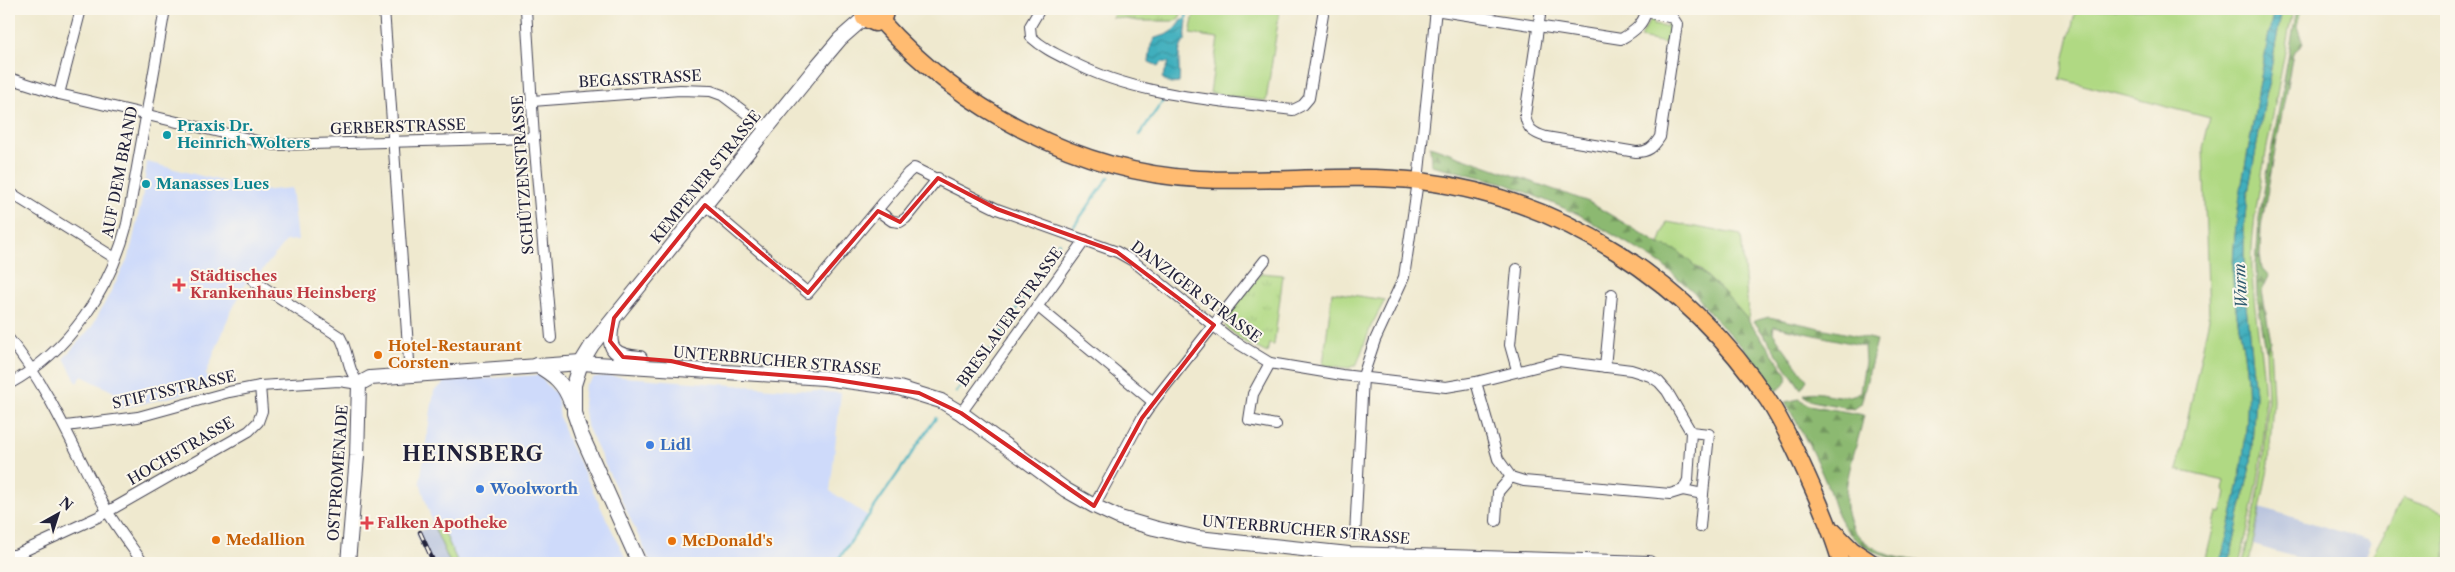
<svg xmlns="http://www.w3.org/2000/svg" width="2455" height="572" font-family="'Libre Caslon Text',serif">
	<style>
		.built { fill: #cedafa }
		.industrial { fill: #b9c4de }
		.grass { fill: #b0d983; stroke: #697e5f }
		.forest { fill: url(#forest-firs); stroke: #576e56 }
		.park { fill: url(#park-tufts); stroke: #697e5f }
		.water { fill: url(#water-waves); stroke: #31687c }
		.lines { fill: none; stroke-linecap: round; stroke-linejoin: round }
		.stream { stroke: #40afbd; stroke-width: 2.5 }
		.minor-casing { stroke: #414051; stroke-width: 12 }
		.tertiary-casing { stroke: #414051; stroke-width: 16 }
		.primary-casing { stroke: #414051; stroke-width: 19 }
		.minor { stroke: #fff; stroke-width: 10 }
		.tertiary { stroke: #fff; stroke-width: 14 }
		.primary { stroke: #ffbb71; stroke-width: 16 }
		.rail-casing { stroke: #22223b; stroke-width: 4.5 }
		.rail { stroke: #fbf7ec; stroke-width: 2.5; stroke-dasharray: 8; stroke-linecap: butt }
		.marked { fill: none; stroke: #d62828; stroke-width: 4; stroke-linejoin: round }
		.culture-dot { fill: #0f9aa8; stroke: #fbf7ec; stroke-width: 2 }
		.health-dot { fill: #e0444e; stroke: #fbf7ec; stroke-width: 2 }
		.food-dot { fill: #e8710a; stroke: #fbf7ec; stroke-width: 2 }
		.shop-dot { fill: #3f7fe0; stroke: #fbf7ec; stroke-width: 2 }
		.labels { text-anchor: middle; stroke-width: 4; stroke-linejoin: round; paint-order: stroke }
		.street-label { font-size: 15px; fill: #22223b; stroke: #fbf7ec }
		.culture-label { font-size: 15px; font-weight: bold; fill: #0d838f; stroke: #fbf7ec; text-anchor: start }
		.health-label { font-size: 15px; font-weight: bold; fill: #be3a42; stroke: #fbf7ec; text-anchor: start }
		.food-label { font-size: 15px; font-weight: bold; fill: #c56008; stroke: #fbf7ec; text-anchor: start }
		.shop-label { font-size: 15px; font-weight: bold; fill: #366cbe; stroke: #fbf7ec; text-anchor: start }
		.water-label { font-size: 16px; font-style: italic; fill: #2e5a6f; stroke: #fbf7ec }
		.district-label { font-size: 20px; font-weight: bold; letter-spacing: 1px; fill: #22223b; stroke: #fbf7ec }
	</style>
	<defs>
		<pattern id="forest-firs" width="22" height="20" patternUnits="userSpaceOnUse" patternTransform="scale(1.25)"><rect width="22" height="20" fill="#8cb971"/><path d="M5 1l3.5 6h-7zM16 11l3.5 6h-7z" fill="#72965e"/></pattern>
		<pattern id="park-tufts" width="24" height="20" patternUnits="userSpaceOnUse" patternTransform="scale(1.25)"><rect width="24" height="20" fill="#b0d983"/><path d="M3 7l-1-3M5 7V3M7 7l1-3M15 17l-1-3M17 17v-4M19 17l1-3" fill="none" stroke="#97ba72"/></pattern>
		<pattern id="water-waves" width="16" height="10" patternUnits="userSpaceOnUse" patternTransform="scale(1.25)"><rect width="16" height="10" fill="#40afbd"/><path d="M0 5q4-4 8 0t8 0" fill="none" stroke="#358e9b"/></pattern>
	</defs>
	<rect width="100%" height="100%" fill="#fbf7ec"/>
	<filter id="ink" filterUnits="userSpaceOnUse"><feTurbulence type="fractalNoise" baseFrequency=".02" numOctaves="2"/><feDisplacementMap in="SourceGraphic" scale="10" xChannelSelector="R" yChannelSelector="G"/><feConvolveMatrix kernelMatrix="1 2 1 2 8 2 1 2 1" color-interpolation-filters="sRGB"/></filter>
	<filter id="wash" filterUnits="userSpaceOnUse"><feTurbulence type="fractalNoise" baseFrequency=".0096" numOctaves="4" result="noise"/><feDisplacementMap in="SourceGraphic" scale="20" xChannelSelector="R" yChannelSelector="G"/><feGaussianBlur stdDeviation="1.12" result="paint"/><feColorMatrix in="noise" values="0 0 0 0 0 0 0 0 0 0 0 0 0 0 0 0 0 1.4 0 .05"/><feComposite in="paint" operator="in"/></filter>
	<g filter="url(#wash)">
		<rect width="100%" height="100%" fill="#efe9cf"/>
		<!-- built -->
		<g class="built">
			<path d="M147 162 260 191 292 188 298 240 286 241 252 283 247 281 229 316 206 374 210 388 115 410 114 392 82 376 77 383 64 358 93 325 129 257 142 199Z"/>
			<path d="M538 375 557 395 560 418 566 436 628 563H458L440 522 433 525 420 482 434 391 447 381Z"/>
			<path d="M610 376 841 393 830 491 868 516 836 563H651L586 424 583 404 585 385 595 377Z"/>
		</g>
		<!-- industrial -->
		<g class="industrial">
			<path d="M2260 507 2371 541 2362 563H2316L2253 545Z"/>
			<path d="M440 522 458 563H430L416 533Z"/>
		</g>
		<!-- grass -->
		<g class="grass">
			<path d="M1195 9H1280L1266 101 1210 93 1218 38 1190 34Z"/>
			<path d="M2076 9H2274C2265 52 2258 96 2250 139 2242 184 2233 229 2233 275 2233 310 2245 345 2247 380 2250 441 2236 504 2220 563H2205L2217 512 2221 513 2226 493 2223 490 2225 481 2177 470 2209 318 2203 148 2210 118 2060 79Z"/>
			<path d="M2282 9H2293C2284 55 2276 101 2267 147 2261 180 2254 214 2252 248 2250 299 2263 349 2265 400 2266 453 2253 509 2240 561L2239 563H2229L2251 463 2255 394 2244 285V227L2247 198Z"/>
			<path d="M1654 17 1653 25 1666 27 1668 20 1672 23 1670 44 1640 38 1651 18Z"/>
			<path d="M1667 222 1741 235 1749 321 1700 269 1659 244Z"/>
			<path d="M1332 292 1385 300 1371 326 1357 364 1349 368 1323 365Z"/>
			<path d="M2270 344 2273 400 2269 464 2249 563H2243L2256 506 2264 457 2268 398 2266 351Z"/>
			<path d="M2403 498 2446 513V563H2368Z"/>
			<path d="M440 522 458 563H450L433 525Z"/>
		</g>
		<!-- forest -->
		<g class="forest">
			<path d="M2297 9H2301L2297 26 2303 44 2293 53 2261 227 2260 255 2262 268 2269 276 2262 291 2271 342 2266 351 2257 296 2256 265 2259 219Z"/>
			<path d="M1430 146 1589 202 1659 244 1678 251 1722 290 1749 321 1787 374C1787 383 1783 388 1774 391L1746 351 1712 316 1694 292 1661 264 1637 249 1578 214 1504 183 1431 165Z"/>
			<path d="M1769 317 1877 340 1861 404 1854 409 1812 401 1803 395C1817 386 1841 404 1860 392L1865 362 1864 346 1774 326 1773 333 1807 380 1801 389 1754 321Z"/>
			<path d="M1799 399 1809 405 1864 415C1852 471 1818 530 1892 556 1906 560 1923 561 1938 563 1897 563 1856 555 1837 514 1833 504 1831 494 1827 485 1815 456 1801 429 1785 402Z"/>
		</g>
		<!-- park -->
		<g class="park">
			<path d="M1118 9H1182L1180 17 1175 21H1139L1112 17Z"/>
			<path d="M1261 273 1283 275 1274 345 1269 344 1267 353 1243 341 1226 327 1225 320Z"/>
		</g>
		<!-- water -->
		<g class="water">
			<path d="M2274 9H2282L2247 198 2244 227V285L2255 394 2251 463 2229 563H2220C2236 504 2250 441 2247 380 2245 345 2233 310 2233 275 2233 228 2242 181 2251 136 2258 93 2265 51 2274 9Z"/>
			<path d="M1182 20H1187L1185 41C1175 50 1181 69 1179 83L1170 84 1162 78 1169 63 1163 62 1158 66 1149 62 1151 45 1155 38C1168 35 1175 32 1182 20Z"/>
		</g>
		<g class="lines">
			<!-- stream -->
			<g class="stream">
				<path d="M1185 22 1188 9"/>
				<path d="M1139 135 1163 101"/>
				<path d="M1074 226 1109 177"/>
				<path d="M1000 335 1059 242"/>
				<path d="M956 392 989 350"/>
				<path d="M836 563 936 418"/>
			</g>
		</g>
	</g>
	<g filter="url(#ink)">
		<g class="lines">
			<!-- minor casing -->
			<g class="minor-casing">
				<g id="minor">
					<path d="M384 9 410 375"/>
					<path d="M526 9 534 138 551 338"/>
					<path d="M1040 9 1030 26 1031 37C1043 48 1056 54 1070 61 1138 97 1218 100 1293 110L1303 105 1309 98 1324 9"/>
					<path d="M1428 9 1621 39C1635 31 1643 25 1647 9"/>
					<path d="M1541 9 1525 115C1527 129 1533 133 1546 137L1636 152C1648 152 1653 148 1660 137L1677 24 1673 18 1646 12"/>
					<path d="M9 78 59 94 274 145 534 138"/>
					<path d="M59 94 81 9"/>
					<path d="M532 101 680 90 711 91 722 95 767 129"/>
					<path d="M9 192 115 258"/>
					<path d="M705 205 808 293 908 173 914 168 997 209 1117 252 1133 261 1229 338 1270 363 1342 375 1446 387 1476 382 1559 361 1631 370 1650 376 1659 382 1667 391 1691 432 1688 480 1683 490 1670 494 1524 481 1511 477 1498 459 1476 382"/>
					<path d="M878 211 892 221 900 222 906 218 938 178"/>
					<path d="M1517 269 1510 345 1517 370"/>
					<path d="M254 281 340 337C349 353 347 370 359 384"/>
					<path d="M1037 306 1153 402 1265 260"/>
					<path d="M9 339C51 390 75 452 106 509 117 528 131 546 143 563"/>
					<path d="M1270 363 1253 394 1249 420 1276 425"/>
					<path d="M1605 367 1612 294"/>
					<path d="M9 384C70 351 110 290 127 224L165 9"/>
					<path d="M961 413 1085 240"/>
					<path d="M66 426 138 417 229 392 260 386 339 381 359 384"/>
					<path d="M1683 490 1703 494 1709 434 1691 432"/>
					<path d="M1094 506 1142 418 1153 402"/>
					<path d="M1496 521 1498 492 1511 477"/>
					<path d="M1700 527 1703 494"/>
					<path d="M1355 536 1363 376 1375 340 1404 277 1418 181 1436 9"/>
					<path d="M9 555H15L100 516 249 431 258 422 262 411 260 386"/>
				</g>
			</g>
			<!-- tertiary casing -->
			<g class="tertiary-casing">
				<g id="tertiary">
					<path d="M613 321C606 349 613 356 640 358"/>
					<path d="M536 365C554 375 564 383 571 403"/>
					<path d="M348 563 357 456 359 384 370 378 581 363 824 378 899 388 941 401 961 413 1066 490 1094 506 1120 518 1154 528 1198 538 1349 554 1649 563"/>
					<path d="M639 563 582 436 574 413V385L581 363 592 345 818 65 840 39 864 18"/>
				</g>
			</g>
			<!-- primary casing -->
			<g class="primary-casing">
				<g id="primary">
					<path d="M862 9 864 18 875 23 883 19 886 9"/>
					<path d="M881 21C961 110 1080 173 1199 179 1273 183 1347 173 1420 181 1562 198 1689 282 1768 400 1786 428 1800 460 1814 491 1824 514 1834 538 1841 563"/>
					<path d="M1833 531 1852 550 1872 563"/>
				</g>
			</g>
			<!-- minor -->
			<use href="#minor" class="minor"/>
			<!-- tertiary -->
			<use href="#tertiary" class="tertiary"/>
			<!-- primary -->
			<use href="#primary" class="primary"/>
			<!-- rail casing -->
			<g class="rail-casing">
				<path id="rail" d="M420 532 434 563"/>
			</g>
			<!-- rail -->
			<use href="#rail" class="rail"/>
		</g>
	</g>
	<!-- marked area -->
	<path class="marked" d="M938 178 997 209 1117 252 1214 325 1142 418 1094 506 961 413 919 393 831 379 705 369 671 361 623 357 610 341 614 318 705 205 808 293 878 211 900 222Z"/>
	<!-- markers -->
	<g class="culture-dot">
		<circle cx="167" cy="135" r="5"/>
		<circle cx="146" cy="184" r="5"/>
	</g>
	<g class="health-dot">
		<path d="M176.5 277.5h5v5h5v5h-5v5h-5v-5h-5v-5h5z"/>
		<path d="M364.5 515.5h5v5h5v5h-5v5h-5v-5h-5v-5h5z"/>
	</g>
	<g class="food-dot">
		<circle cx="378" cy="355" r="5"/>
		<circle cx="216" cy="540" r="5"/>
		<circle cx="672" cy="541" r="5"/>
	</g>
	<g class="shop-dot">
		<circle cx="650" cy="445" r="5"/>
		<circle cx="480" cy="489" r="5"/>
	</g>
	<g class="labels">
		<!-- street labels -->
		<g class="street-label">
			<text transform="translate(640 79) rotate(-3)" y="5">BEGASSTRASSE</text>
			<text transform="translate(398 127) rotate(-2)" y="5">GERBERSTRASSE</text>
			<text transform="translate(120 172) rotate(-79)" y="5">AUF DEM BRAND</text>
			<text transform="translate(523 175) rotate(-94)" y="5">SCHÜTZENSTRASSE</text>
			<text transform="translate(706 177) rotate(-51)" y="5">KEMPENER STRASSE</text>
			<text transform="translate(1196 292) rotate(37)" y="5">DANZIGER STRASSE</text>
			<text transform="translate(1010 317) rotate(-54)" y="5">BRESLAUER STRASSE</text>
			<text transform="translate(777 361) rotate(5)" y="5">UNTERBRUCHER STRASSE</text>
			<text transform="translate(174 390) rotate(-13)" y="5">STIFTSSTRASSE</text>
			<text transform="translate(181 451) rotate(-30)" y="5">HOCHSTRASSE</text>
			<text transform="translate(338 473) rotate(-86)" y="5">OSTPROMENADE</text>
			<text transform="translate(1306 530) rotate(5)" y="5">UNTERBRUCHER STRASSE</text>
		</g>
		<!-- culture labels -->
		<g class="culture-label">
			<text x="177" y="131">Praxis Dr.<tspan x="177" dy="17">Heinrich Wolters</tspan></text>
			<text x="156" y="189">Manasses Lues</text>
		</g>
		<!-- health labels -->
		<g class="health-label">
			<text x="190" y="281">Städtisches<tspan x="190" dy="17">Krankenhaus Heinsberg</tspan></text>
			<text x="377" y="528">Falken Apotheke</text>
		</g>
		<!-- food labels -->
		<g class="food-label">
			<text x="388" y="351">Hotel-Restaurant<tspan x="388" dy="17">Corsten</tspan></text>
			<text x="226" y="545">Medallion</text>
			<text x="682" y="546">McDonald's</text>
		</g>
		<!-- shop labels -->
		<g class="shop-label">
			<text x="660" y="450">Lidl</text>
			<text x="490" y="494">Woolworth</text>
		</g>
		<!-- water labels -->
		<g class="water-label">
			<text transform="translate(2240 286) rotate(-93)" y="6">Wurm</text>
		</g>
		<!-- district labels -->
		<g class="district-label">
			<text x="473" y="461">HEINSBERG</text>
		</g>
	</g>
	<!-- margin -->
	<rect width="2455" height="572" fill="none" stroke="#fbf7ec" stroke-width="30"/>
	<!-- north arrow -->
	<g transform="translate(58 514) rotate(39)" stroke="#fbf7ec" stroke-width="4" paint-order="stroke">
	<path d="M0-4L9 19L0 12L-9 19Z" fill="#22223b"/>
	<text y="-8" font-size="14" font-weight="bold" text-anchor="middle" fill="#22223b">N</text>
	</g>
</svg>
